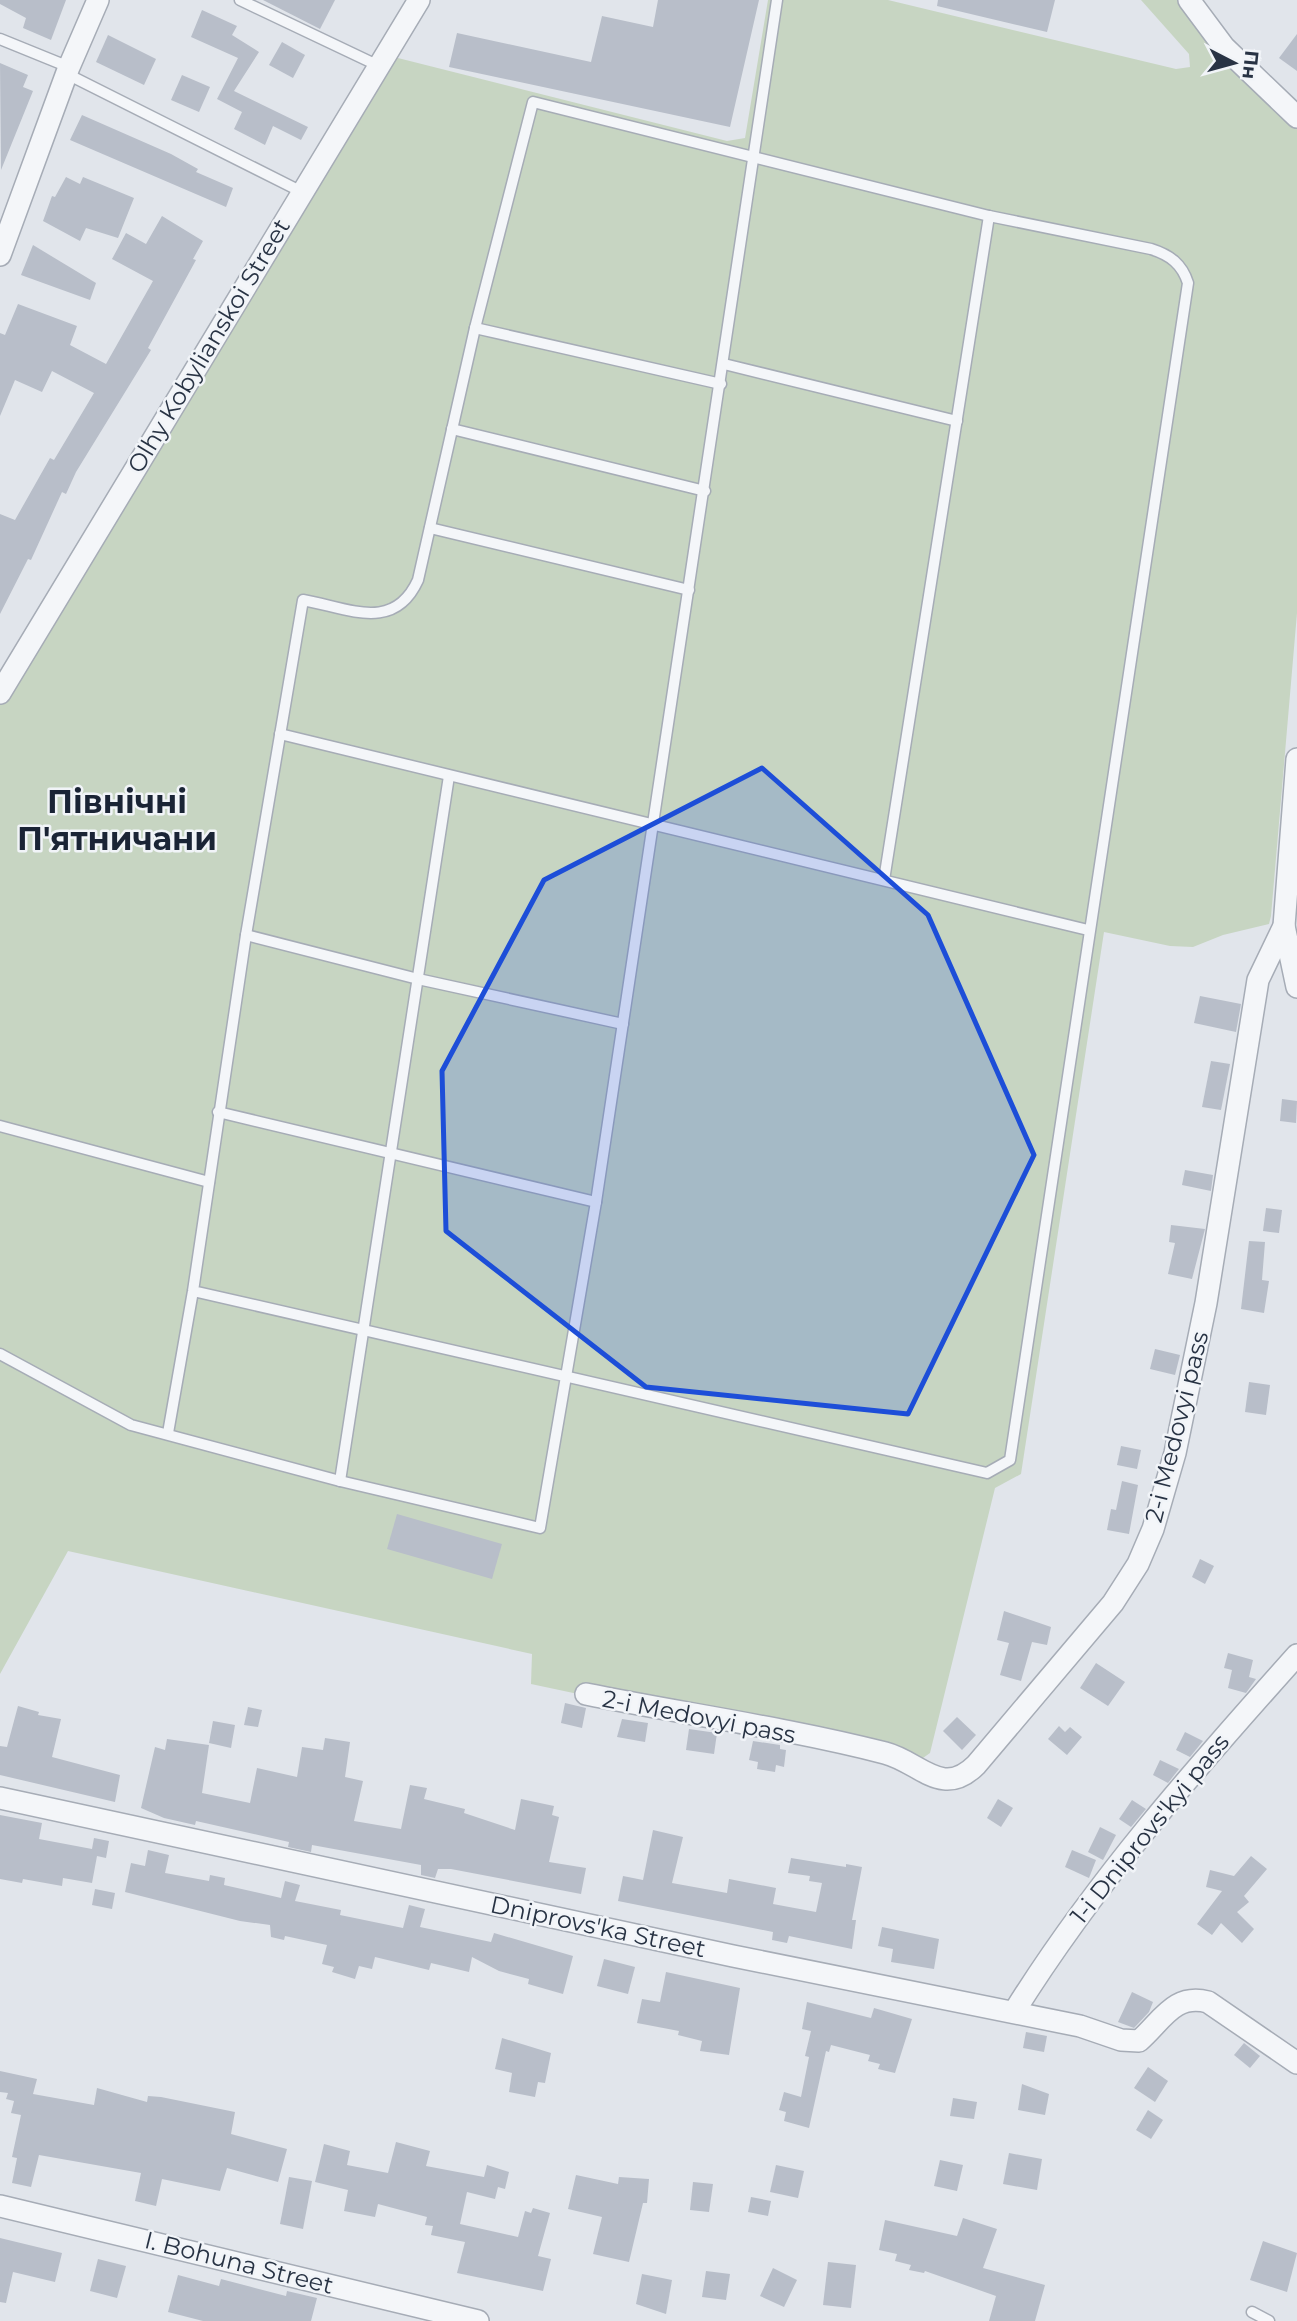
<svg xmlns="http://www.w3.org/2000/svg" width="1297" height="2321" font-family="Montserrat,sans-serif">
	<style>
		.green { fill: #c7d5c2 }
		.building { fill: #b8bec9 }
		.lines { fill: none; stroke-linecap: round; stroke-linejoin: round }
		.service-casing { stroke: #a6acb6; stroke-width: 13 }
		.minor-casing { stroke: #a6acb6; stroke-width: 24 }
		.service { stroke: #f4f6f9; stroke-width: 10 }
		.minor { stroke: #f4f6f9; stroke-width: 21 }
		.marked { fill: #1d4ed8; fill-opacity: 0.2; stroke: #1d4ed8; stroke-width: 5; stroke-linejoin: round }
		.labels { text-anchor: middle; stroke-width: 5; stroke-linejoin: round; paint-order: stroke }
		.street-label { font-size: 24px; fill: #283344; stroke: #f1f4f8 }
		.district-label { font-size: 32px; font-weight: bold; fill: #1a2435; stroke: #f1f4f8 }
	</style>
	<rect width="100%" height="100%" fill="#e1e5eb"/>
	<!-- green -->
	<path class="green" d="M768 0H888L1176 69 1190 67 1189 54 1141 0H1178L1211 43 1297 129V613L1271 916 1269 924 1223 935 1193 947 1170 946 1104 932 1021 1474 995 1488 930 1753 913 1765 531 1684 532 1654 68 1551 0 1674V693L386 55 727 141 745 138Z"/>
	<!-- building -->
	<g class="building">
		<path d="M0 0H66L51 40 23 28 26 18 0 4Z"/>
		<path d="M263 0H335L320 29Z"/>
		<path d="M658 0H759L730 127 449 67 457 33 591 62 602 16 653 27Z"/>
		<path d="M938 0H1055L1047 32 937 6Z"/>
		<path d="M202 10 237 26 232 35 259 52 234 91 308 127 301 140 273 126 265 145 234 129 242 112 217 99 238 58 191 37Z"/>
		<path d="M1297 34V71L1279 58Z"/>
		<path d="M108 35 156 59 144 85 96 62Z"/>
		<path d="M282 42 305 55 293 78 269 65Z"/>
		<path d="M0 63 28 75 23 87 33 91 1 170Z"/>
		<path d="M182 75 210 87 199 112 171 100Z"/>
		<path d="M82 115 171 154 198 169 196 172 233 188 226 207 70 140Z"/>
		<path d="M66 177 80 184 83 177 134 198 118 238 86 228 80 241 43 221 52 196 55 197Z"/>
		<path d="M162 216 203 241 193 259 196 260 148 348 151 350 76 472 66 494 62 492 31 560 28 559 0 614V514L15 520 50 458 54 460 94 393 52 371 42 392 15 380 0 416V333L5 335 18 304 77 326 70 345 106 364 153 281 112 259 126 233 146 244Z"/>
		<path d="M33 245 96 283 90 300 21 275Z"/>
		<path d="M1200 996 1241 1004 1236 1032 1194 1023Z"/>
		<path d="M1211 1061 1230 1064 1221 1110 1202 1107Z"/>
		<path d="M1282 1099 1297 1101 1296 1123 1280 1121Z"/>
		<path d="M1185 1170 1213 1175 1211 1191 1182 1185Z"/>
		<path d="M1266 1208 1282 1210 1279 1233 1263 1231Z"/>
		<path d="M1171 1225 1205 1229 1192 1279 1168 1274 1175 1243 1169 1242Z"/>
		<path d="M1249 1241 1265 1242 1262 1280 1269 1281 1264 1313 1241 1309Z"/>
		<path d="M1155 1349 1180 1355 1175 1375 1150 1369Z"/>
		<path d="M1249 1382 1270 1385 1266 1415 1245 1412Z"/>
		<path d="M1121 1446 1141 1450 1137 1469 1117 1465Z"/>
		<path d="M1122 1481 1138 1485 1129 1534 1107 1530 1111 1509 1116 1510Z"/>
		<path d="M397 1514 502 1544 492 1579 387 1549Z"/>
		<path d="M1200 1559 1214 1566 1205 1584 1192 1577Z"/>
		<path d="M1004 1611 1051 1627 1047 1645 1032 1642 1021 1681 1000 1675 1009 1643 997 1640Z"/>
		<path d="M1228 1653 1253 1660 1249 1677 1256 1679 1246 1693 1228 1688 1232 1670 1224 1668Z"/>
		<path d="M1096 1663 1125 1682 1108 1706 1080 1688Z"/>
		<path d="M565 1703 586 1708 582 1728 561 1723Z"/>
		<path d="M18 1706 39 1712 38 1715 61 1719 52 1757 120 1775 115 1802 0 1775V1746L7 1747Z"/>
		<path d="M248 1707 262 1710 258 1727 244 1725Z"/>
		<path d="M957 1717 976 1735 962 1750 943 1731Z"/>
		<path d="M622 1719 648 1723 645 1742 617 1737Z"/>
		<path d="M213 1721 235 1725 231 1748 209 1743Z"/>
		<path d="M1059 1726 1065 1732 1070 1727 1082 1737 1067 1755 1048 1739Z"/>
		<path d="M689 1729 717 1733 714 1754 686 1750Z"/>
		<path d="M1185 1732 1203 1741 1190 1757 1176 1750Z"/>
		<path d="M325 1738 350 1742 345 1777 363 1781 354 1821 401 1829 410 1785 427 1788 424 1799 465 1809 464 1813 515 1830 521 1799 554 1806 552 1815 559 1817 549 1862 586 1868 581 1894 451 1869H438L435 1878 421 1875V1865L312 1845 311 1852 288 1847 289 1842 196 1821 195 1825 164 1818 141 1808 155 1747 165 1750 167 1739 209 1745 202 1793 250 1803 257 1768 297 1777 302 1747 323 1750Z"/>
		<path d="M753 1741 780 1745V1749L786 1750 784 1767 776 1765 775 1772 757 1769 758 1762 749 1760Z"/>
		<path d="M1160 1760 1179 1769 1168 1783 1153 1775Z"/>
		<path d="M998 1799 1013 1808 1001 1827 987 1818Z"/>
		<path d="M1132 1800 1146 1809 1131 1827 1119 1819Z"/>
		<path d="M0 1815 42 1823 39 1839 92 1849 94 1838 109 1841 106 1858 97 1856 92 1883 63 1878 62 1886 23 1879 22 1883 0 1879Z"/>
		<path d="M1100 1827 1116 1835 1103 1860 1088 1852Z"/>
		<path d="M653 1830 683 1837 672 1883 727 1893 729 1879 776 1888 773 1904 816 1912 822 1883 809 1881 810 1876 788 1873 791 1858 846 1867V1864L862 1867 852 1920H856L852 1949 789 1936 787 1943 772 1940 773 1932 618 1901 623 1876 643 1880Z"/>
		<path d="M148 1850 169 1855 165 1873 209 1881 210 1875 225 1878 224 1885 281 1898 285 1881 300 1885 295 1901 341 1910 340 1915 403 1928 409 1905 425 1909 420 1927 491 1942 494 1933 573 1956 563 1994 528 1984 529 1979 499 1971 472 1957 469 1972 431 1963 429 1970 375 1957 372 1969 359 1966 355 1979 332 1972 334 1967 322 1964 327 1945 285 1936 284 1940 271 1937 270 1925 240 1921 125 1892 131 1863 145 1866Z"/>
		<path d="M1072 1850 1096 1860 1089 1878 1065 1867Z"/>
		<path d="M1251 1856 1267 1869 1244 1896 1249 1902 1237 1912 1254 1929 1242 1943 1221 1923 1212 1935 1197 1924 1222 1891 1206 1887 1210 1870 1234 1876Z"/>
		<path d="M95 1889 115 1893 112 1909 92 1905Z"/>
		<path d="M882 1927 939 1939 934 1969 891 1962 893 1949 878 1946Z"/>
		<path d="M604 1959 635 1967 628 1994 597 1986Z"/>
		<path d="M666 1972 740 1988 729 2055 700 2051 702 2041 678 2035 679 2031 637 2023 642 1999 660 2002Z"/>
		<path d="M1132 1992 1153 2002 1149 2012 1134 2028 1118 2022Z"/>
		<path d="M807 2002 871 2018 874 2008 912 2019 895 2073 878 2069 880 2064 868 2061 870 2055 831 2045 829 2052 826 2051 809 2128 784 2121 786 2112 779 2110 784 2092 801 2097 809 2057 805 2056 811 2031 802 2029Z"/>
		<path d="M1026 2032 1047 2036 1044 2052 1023 2048Z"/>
		<path d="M502 2038 551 2053 545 2083 538 2082 535 2097 509 2092 512 2073 495 2069Z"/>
		<path d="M1244 2043 1260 2056 1250 2068 1234 2055Z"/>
		<path d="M1148 2067 1168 2081 1155 2102 1134 2088Z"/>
		<path d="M0 2071 37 2079 33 2094 94 2105 97 2088 147 2102 148 2096 161 2097 235 2112 231 2134 287 2149 278 2182 227 2168 220 2191 162 2179 156 2206 135 2201 141 2173 39 2155 31 2187 12 2183 17 2158 12 2157 21 2115 11 2113 14 2101 6 2099 8 2093 0 2092Z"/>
		<path d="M1022 2084 1049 2094 1045 2115 1018 2110Z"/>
		<path d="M953 2098 977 2102 974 2119 950 2116Z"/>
		<path d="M1148 2110 1163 2120 1151 2139 1136 2130Z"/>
		<path d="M396 2142 430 2151 426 2166 484 2177 487 2165 509 2172 505 2189 498 2187 495 2199 467 2192 460 2224 518 2237 525 2211 531 2213 533 2208 550 2213 538 2256 551 2259 543 2291 457 2273 465 2242 431 2235 433 2226 425 2225 427 2217 378 2204 375 2217 344 2211 348 2190 315 2182 324 2144 350 2151 347 2165 388 2173Z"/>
		<path d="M1009 2153 1042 2159 1037 2190 1003 2184Z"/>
		<path d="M940 2160 963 2165 957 2191 934 2186Z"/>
		<path d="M776 2165 804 2171 798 2198 770 2192Z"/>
		<path d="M576 2175 618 2184 619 2177 649 2179 647 2203H643L629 2262 593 2254 602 2217 568 2209Z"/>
		<path d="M289 2177 312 2181 303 2229 280 2224Z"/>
		<path d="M693 2182 713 2184 709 2212 690 2210Z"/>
		<path d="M751 2197 771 2201 768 2216 748 2212Z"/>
		<path d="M963 2218 997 2229 983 2268 1045 2285 1035 2321H989L996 2296 925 2271 924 2273 909 2270 911 2265 895 2261 897 2254 879 2250 885 2220 957 2236Z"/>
		<path d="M0 2238 62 2253 55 2282 13 2272 6 2303 0 2302Z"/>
		<path d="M1263 2241 1297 2253 1287 2292 1250 2280Z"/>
		<path d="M98 2259 126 2266 117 2298 90 2291Z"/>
		<path d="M828 2262 856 2265 851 2308 823 2305Z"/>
		<path d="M773 2268 797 2280 784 2307 760 2296Z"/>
		<path d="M706 2271 730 2274 726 2300 702 2297Z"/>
		<path d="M642 2274 672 2280 666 2314 636 2304Z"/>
		<path d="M178 2275 219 2286 221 2279 286 2296 287 2291 317 2298 311 2321H203L168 2312Z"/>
	</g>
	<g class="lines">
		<!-- service casing -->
		<g class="service-casing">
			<g id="service">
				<path d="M240 0 379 66"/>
				<path d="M0 39 69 67"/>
				<path d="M67 74 302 192"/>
				<path d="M475 328 721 384"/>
				<path d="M724 364 957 421"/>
				<path d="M452 429 705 491"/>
				<path d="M430 528 689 590"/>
				<path d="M280 734 1088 930"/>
				<path d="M884 880 989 216"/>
				<path d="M246 935 418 979 623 1024"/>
				<path d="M218 1112 596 1202"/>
				<path d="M0 1126 209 1182"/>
				<path d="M0 1354 131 1425 340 1481 540 1528 596 1202 777 0"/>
				<path d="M168 1433 193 1291 246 935 303 600C348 608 394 633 418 580L475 328 533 102 989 216 1151 249C1170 255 1182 264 1188 283L1010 1460 987 1473 193 1291"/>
				<path d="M340 1481 449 776"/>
				<path d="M1252 2312 1269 2321"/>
			</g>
		</g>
		<!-- minor casing -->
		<g class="minor-casing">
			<g id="minor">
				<path d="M1189 0 1224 47 1297 117"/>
				<path d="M0 255 69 67 98 0"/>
				<path d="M0 693 419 0"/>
				<path d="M1284 926 1297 987"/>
				<path d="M586 1694C685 1714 787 1728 885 1753 920 1762 942 1799 976 1765L1113 1603 1138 1564 1153 1529 1175 1453 1206 1303 1258 980 1284 926 1297 759"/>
				<path d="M0 1798 733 1956 1080 2026 1121 2040 1139 2041C1162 2021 1174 1993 1208 2002L1297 2063"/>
				<path d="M1014 2012C1095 1882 1195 1769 1297 1655"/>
				<path d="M0 2206 478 2321"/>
			</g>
		</g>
		<!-- service -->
		<use href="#service" class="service"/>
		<!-- minor -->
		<use href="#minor" class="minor"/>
	</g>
	<!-- marked area -->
	<path class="marked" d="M762 768 928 915 1034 1155 908 1414 646 1387 446 1231 442 1071 544 880Z"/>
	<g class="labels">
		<!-- street labels -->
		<g class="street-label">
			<text transform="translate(209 346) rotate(-59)" y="8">Olhy Kobylianskoi Street</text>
			<text transform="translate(1177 1427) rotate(-76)" y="8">2-i Medovyi pass</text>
			<text transform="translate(699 1717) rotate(11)" y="8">2-i Medovyi pass</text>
			<text transform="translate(1150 1829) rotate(-51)" y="8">1-i Dniprovs'kyi pass</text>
			<text transform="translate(598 1927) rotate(12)" y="8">Dniprovs'ka Street</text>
			<text transform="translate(239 2263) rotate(14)" y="8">I. Bohuna Street</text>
		</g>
		<!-- district labels -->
		<g class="district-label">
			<text x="117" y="813">Північні<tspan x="117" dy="37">П'ятничани</tspan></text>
		</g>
	</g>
	<!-- north arrow -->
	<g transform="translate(1234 63) rotate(96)" stroke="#f1f4f8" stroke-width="5" paint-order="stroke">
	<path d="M0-5L12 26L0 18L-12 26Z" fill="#283344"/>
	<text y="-10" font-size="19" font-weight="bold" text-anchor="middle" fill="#283344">Пн</text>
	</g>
</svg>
